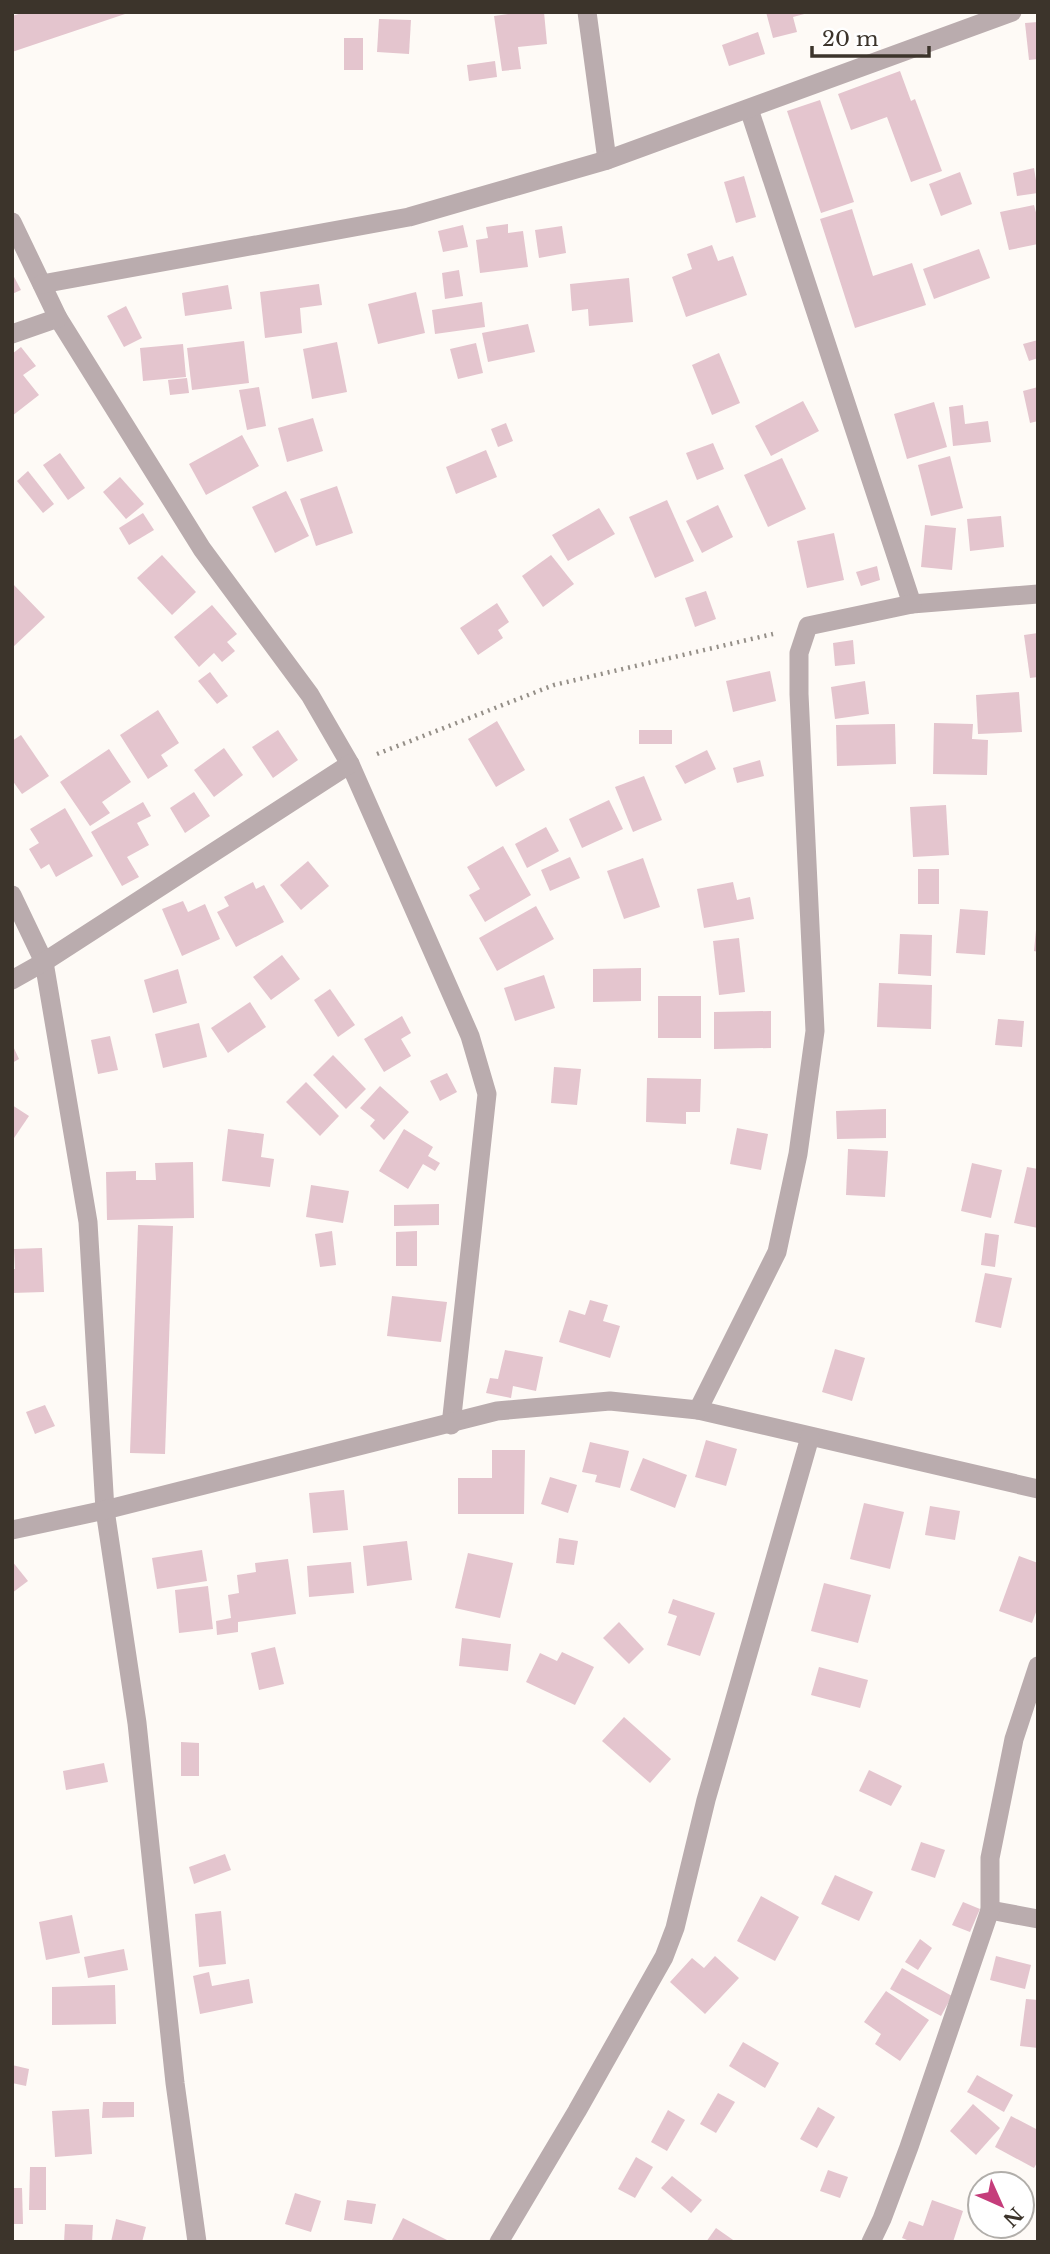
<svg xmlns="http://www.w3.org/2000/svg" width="1050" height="2254" font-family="'Libre Baskerville',serif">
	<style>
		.building { fill: #e4c5ce }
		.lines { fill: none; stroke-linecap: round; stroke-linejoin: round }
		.path { stroke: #958f88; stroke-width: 4.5; stroke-dasharray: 2 5; stroke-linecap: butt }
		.minor { stroke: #baacae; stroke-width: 19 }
	</style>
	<rect width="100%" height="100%" fill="#fefaf6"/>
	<!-- building -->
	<g class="building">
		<path d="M25 12H128V13L12 52V16Z"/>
		<path d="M524 12H544L547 44 518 47 521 69 502 71 494 16Z"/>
		<path d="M766 12H808V13L793 17 797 32 773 38Z"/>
		<path d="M379 19 411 20 409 54 377 52Z"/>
		<path d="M1038 22V59L1029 60 1025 23Z"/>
		<path d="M758 32 765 54 729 66 722 45Z"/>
		<rect x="344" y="38" width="19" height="32"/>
		<path d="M495 61 497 77 469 81 467 65Z"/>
		<path d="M900 71 911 101 915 99 942 171 911 182 887 117 851 130 838 94Z"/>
		<path d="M820 100 854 202 821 213 787 111Z"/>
		<path d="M1034 168 1038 193 1017 196 1013 173Z"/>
		<path d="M960 172 972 204 941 216 929 184Z"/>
		<path d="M744 176 756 217 736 223 724 182Z"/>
		<path d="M1034 205 1038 220V244L1009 250 1000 212Z"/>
		<path d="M852 209 873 276 912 263 926 305 855 328 820 219Z"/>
		<path d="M508 224V233L523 231 528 267 480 273 476 240 488 238 486 227Z"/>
		<path d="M463 225 468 247 443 252 438 231Z"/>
		<path d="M562 226 566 253 539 258 535 230Z"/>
		<path d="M712 245 718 261 733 256 747 295 686 317 672 277 692 269 687 254Z"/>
		<path d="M979 249 990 278 934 299 923 269Z"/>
		<path d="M459 270 463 296 445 299 442 273Z"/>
		<path d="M12 273 21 290 12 294Z"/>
		<path d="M629 278 633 322 589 326 588 309 572 311 570 284Z"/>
		<path d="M319 284 322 305 300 308 302 333 265 338 260 292Z"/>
		<path d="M228 285 232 309 185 316 182 293Z"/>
		<path d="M416 292 425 333 378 344 368 304Z"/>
		<path d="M482 302 485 327 435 334 432 310Z"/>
		<path d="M126 306 142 338 124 347 107 316Z"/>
		<path d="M528 324 535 352 488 362 482 333Z"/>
		<path d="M1038 340V358L1029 361 1023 344Z"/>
		<path d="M244 341 249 383 192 390 187 348Z"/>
		<path d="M337 342 347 392 312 399 303 349Z"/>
		<path d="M476 343 483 373 458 379 450 349Z"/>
		<path d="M183 344 186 377 143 381 140 348Z"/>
		<path d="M21 347 36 366 23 375 39 395 12 416V354Z"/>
		<path d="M719 353 740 403 712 415 692 365Z"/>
		<path d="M187 378 189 393 170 395 168 380Z"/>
		<path d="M259 387 266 426 247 430 239 390Z"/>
		<path d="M1038 387V421L1030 423 1023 391Z"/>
		<path d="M803 401 819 431 771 456 755 426Z"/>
		<path d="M934 402 947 447 907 459 894 414Z"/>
		<path d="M963 405 965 424 988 421 991 442 953 446 949 407Z"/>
		<path d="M313 418 323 451 287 462 278 428Z"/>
		<path d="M506 423 513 441 498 447 491 429Z"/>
		<path d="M242 435 259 466 206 495 189 464Z"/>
		<path d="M713 443 724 469 697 480 686 453Z"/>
		<path d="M486 450 497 477 456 494 446 467Z"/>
		<path d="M60 453 85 488 68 500 43 465Z"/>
		<path d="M950 456 963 508 931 516 918 465Z"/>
		<path d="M782 458 806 509 768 527 744 475Z"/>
		<path d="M28 471 54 504 43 513 17 481Z"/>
		<path d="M120 477 144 504 126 519 103 492Z"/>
		<path d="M337 486 353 533 316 546 300 499Z"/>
		<path d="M286 491 309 536 275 553 252 507Z"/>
		<path d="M667 500 694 561 655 578 629 517Z"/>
		<path d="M718 505 733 537 702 553 686 521Z"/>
		<path d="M599 508 615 534 568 561 552 535Z"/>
		<path d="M143 513 154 530 129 545 119 528Z"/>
		<path d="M1001 516 1004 547 970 551 967 519Z"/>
		<path d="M925 525 956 528 952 570 921 567Z"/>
		<path d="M834 533 844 580 807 588 797 541Z"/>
		<path d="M162 555 196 592 172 615 137 578Z"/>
		<path d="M551 555 574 584 543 607 522 576Z"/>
		<path d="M877 566 880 580 861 586 856 572Z"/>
		<path d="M12 583 45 617 12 648Z"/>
		<path d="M706 591 716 619 695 627 685 598Z"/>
		<path d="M497 603 509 622 498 630 503 638 478 655 460 628Z"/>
		<path d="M212 605 237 634 227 642 235 651 222 662 214 653 199 667 174 637Z"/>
		<path d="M1038 633V677L1030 678 1024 635Z"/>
		<path d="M853 640 855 664 835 666 833 643Z"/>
		<path d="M770 671 776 701 733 712 726 681Z"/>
		<path d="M210 672 228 696 217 704 198 681Z"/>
		<path d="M865 681 869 714 835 719 831 687Z"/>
		<path d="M1019 692 1022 732 978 734 976 695Z"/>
		<path d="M158 710 179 743 161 755 168 766 148 779 120 735Z"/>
		<path d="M497 721 525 770 496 787 468 739Z"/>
		<path d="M934 723 973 724 972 739 988 740 987 775 933 774Z"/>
		<path d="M895 724 896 764 837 766 836 725Z"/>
		<path d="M278 730 298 760 273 778 252 747Z"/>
		<rect x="639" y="730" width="33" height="14"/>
		<path d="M21 735 49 776 22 794 12 780V741Z"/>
		<path d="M224 748 243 775 214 797 194 770Z"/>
		<path d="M109 749 131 782 102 802 110 813 90 826 60 782Z"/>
		<path d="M707 750 716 769 685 784 675 766Z"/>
		<path d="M760 760 764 776 737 783 733 768Z"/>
		<path d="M644 776 662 820 633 832 615 787Z"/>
		<path d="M194 792 210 816 185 833 170 808Z"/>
		<path d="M609 800 623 829 582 848 569 819Z"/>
		<path d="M143 802 151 816 137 823 149 845 127 857 139 877 122 886 91 832Z"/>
		<path d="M946 805 949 855 913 857 910 807Z"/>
		<path d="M65 808 93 856 56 877 49 864 41 869 29 849 39 843 30 829Z"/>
		<path d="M546 827 559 851 527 868 515 844Z"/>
		<path d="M503 846 531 895 485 922 469 895 480 889 467 867Z"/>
		<path d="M570 857 580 878 550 891 541 870Z"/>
		<path d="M643 858 660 907 624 919 607 871Z"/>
		<path d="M308 861 329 886 301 910 280 885Z"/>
		<rect x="918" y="869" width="21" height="35"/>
		<path d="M253 882 256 889 264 885 284 922 236 947 217 912 229 906 224 897Z"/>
		<path d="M733 882 737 900 750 897 754 919 704 928 697 889Z"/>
		<path d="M183 901 188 912 205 904 220 939 182 956 162 909Z"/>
		<path d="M536 906 554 939 497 971 479 938Z"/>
		<path d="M960 909 988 911 985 955 956 953Z"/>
		<path d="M1036 930H1038V952L1034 951Z"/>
		<path d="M900 934 932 935 931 976 898 974Z"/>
		<path d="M739 938 745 992 719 995 713 941Z"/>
		<path d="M282 955 300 979 271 1000 253 977Z"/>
		<path d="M641 968V1001L593 1002V969Z"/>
		<path d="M178 969 187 1003 153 1013 144 980Z"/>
		<path d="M544 975 555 1008 515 1021 504 988Z"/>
		<path d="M879 983 932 985 931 1029 877 1027Z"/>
		<path d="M330 989 355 1025 338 1037 314 1000Z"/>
		<rect x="658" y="996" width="43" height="42"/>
		<path d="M250 1002 266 1027 228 1053 211 1028Z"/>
		<path d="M771 1011V1048L714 1049V1012Z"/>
		<path d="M402 1016 411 1033 401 1039 411 1056 384 1072 364 1039Z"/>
		<path d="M998 1019 1024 1021 1022 1047 995 1045Z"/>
		<path d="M199 1023 207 1057 163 1068 155 1034Z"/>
		<path d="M110 1036 118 1070 98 1074 91 1040Z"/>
		<path d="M12 1044 19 1059 12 1063Z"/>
		<path d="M333 1055 366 1089 346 1109 313 1075Z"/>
		<path d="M554 1067 581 1069 577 1105 551 1103Z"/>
		<path d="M447 1073 457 1092 440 1101 430 1081Z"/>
		<path d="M647 1078 701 1079 700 1112H686V1124L646 1122Z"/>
		<path d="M306 1082 339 1116 320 1136 286 1102Z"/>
		<path d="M380 1086 409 1112 384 1140 370 1126 375 1120 360 1108Z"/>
		<path d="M12 1105 29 1116 12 1141Z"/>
		<path d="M886 1109V1138L837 1139 836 1111Z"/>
		<path d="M737 1128 768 1134 761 1170 730 1164Z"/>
		<path d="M228 1129 264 1134 261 1157 274 1159 270 1187 222 1181Z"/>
		<path d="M404 1129 433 1147 428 1156 440 1163 435 1171 423 1164 408 1189 379 1171Z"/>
		<path d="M848 1149 888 1151 885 1197 846 1195Z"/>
		<path d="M193 1162 194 1218 107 1220 106 1172 136 1171V1180H156L155 1163Z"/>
		<path d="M972 1163 1002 1170 991 1218 961 1211Z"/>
		<path d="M1027 1167 1038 1169V1228L1014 1223Z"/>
		<path d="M311 1185 349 1191 343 1223 306 1217Z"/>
		<path d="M439 1204V1225L394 1226V1205Z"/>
		<path d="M138 1225 173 1226 165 1454 130 1453Z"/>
		<path d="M332 1231 336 1265 320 1267 315 1234Z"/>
		<path d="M417 1231V1266H396V1232Z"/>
		<path d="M985 1233 999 1235 995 1267 981 1265Z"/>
		<path d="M42 1248 44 1292 12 1293V1269H15L14 1249Z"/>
		<path d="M985 1273 1012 1278 1001 1328 975 1322Z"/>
		<path d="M392 1296 447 1302 441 1342 387 1336Z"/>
		<path d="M590 1300 608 1305 603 1321 620 1326 610 1358 559 1342 569 1310 585 1315Z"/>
		<path d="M835 1349 865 1358 852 1401 822 1392Z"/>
		<path d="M505 1350 543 1357 536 1391 513 1386 511 1398 486 1393 490 1378 498 1379Z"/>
		<path d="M45 1405 55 1426 35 1434 26 1412Z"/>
		<path d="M706 1440 737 1449 726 1486 695 1477Z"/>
		<path d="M590 1442 629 1451 620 1488 595 1482 597 1475 582 1472Z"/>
		<path d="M492 1450H525L524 1514H458V1478H492Z"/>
		<path d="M643 1458 687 1475 675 1508 630 1490Z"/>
		<path d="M550 1477 577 1485 568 1513 541 1504Z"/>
		<path d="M344 1490 348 1530 313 1533 309 1493Z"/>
		<path d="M864 1503 904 1512 890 1569 850 1559Z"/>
		<path d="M930 1506 960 1511 955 1540 925 1535Z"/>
		<path d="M559 1538 578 1541 574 1565 556 1563Z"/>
		<path d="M407 1541 412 1580 367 1586 363 1546Z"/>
		<path d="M202 1550 207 1581 157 1589 152 1558Z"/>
		<path d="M468 1553 513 1563 500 1618 455 1608Z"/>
		<path d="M1019 1556 1038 1563V1607L1032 1623 999 1611Z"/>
		<path d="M288 1559 296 1614 238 1622V1632L217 1635 216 1621 231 1618 228 1595 239 1593 237 1575 256 1572 255 1563Z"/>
		<path d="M12 1561 28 1581 12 1593Z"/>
		<path d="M351 1562 354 1593 309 1597 307 1566Z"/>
		<path d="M824 1583 871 1595 858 1643 811 1631Z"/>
		<path d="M208 1586 213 1629 179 1633 175 1590Z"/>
		<path d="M673 1599 715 1613 700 1656 667 1645 677 1616 668 1613Z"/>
		<path d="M619 1622 644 1649 629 1664 603 1638Z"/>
		<path d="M462 1638 511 1644 508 1671 459 1666Z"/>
		<path d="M275 1647 284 1684 259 1690 251 1653Z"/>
		<path d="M562 1652 594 1667 575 1705 526 1682 540 1653 557 1661Z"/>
		<path d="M819 1667 868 1680 860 1708 811 1695Z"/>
		<path d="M624 1717 671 1759 650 1783 602 1741Z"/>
		<path d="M181 1742 199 1743V1776H181Z"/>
		<path d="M104 1763 108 1782 66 1790 63 1771Z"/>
		<path d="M869 1770 902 1786 891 1806 859 1791Z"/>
		<path d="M921 1842 945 1850 935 1878 911 1870Z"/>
		<path d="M225 1854 231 1870 194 1884 189 1867Z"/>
		<path d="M835 1875 873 1892 859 1921 821 1904Z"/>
		<path d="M761 1896 799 1917 775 1961 737 1941Z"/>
		<path d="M963 1902 980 1909 970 1932 952 1925Z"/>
		<path d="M221 1911 226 1964 199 1967 195 1914Z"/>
		<path d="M72 1915 80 1953 46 1960 39 1922Z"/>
		<path d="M920 1939 932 1948 918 1970 905 1962Z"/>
		<path d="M124 1949 128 1970 88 1978 84 1957Z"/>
		<path d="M715 1956 739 1978 705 2014 670 1982 692 1958 704 1968Z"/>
		<path d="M996 1956 1031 1965 1025 1989 990 1980Z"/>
		<path d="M902 1968 952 1996 941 2016 890 1989Z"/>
		<path d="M209 1972 212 1986 249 1979 253 2003 200 2014 193 1976Z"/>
		<path d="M115 1985 116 2024 52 2025V1987Z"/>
		<path d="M886 1991 929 2020 900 2061 875 2044 881 2034 864 2022Z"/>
		<path d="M1026 1999 1038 2000V2048L1020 2046Z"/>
		<path d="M743 2042 779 2063 765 2088 729 2066Z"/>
		<path d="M12 2065 29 2069 26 2086 12 2083Z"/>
		<path d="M977 2075 1013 2095 1004 2112 967 2092Z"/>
		<path d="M718 2093 735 2102 716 2133 700 2124Z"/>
		<path d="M103 2102H134V2117L102 2118Z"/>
		<path d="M973 2104 1000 2128 976 2155 950 2131Z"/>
		<path d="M818 2107 835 2117 817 2148 800 2139Z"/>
		<path d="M89 2109 92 2154 55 2157 52 2111Z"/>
		<path d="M668 2110 685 2120 667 2151 651 2142Z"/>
		<path d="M1011 2116 1038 2130V2161L1034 2168 995 2147Z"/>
		<path d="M636 2157 653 2167 635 2198 618 2189Z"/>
		<path d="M30 2167H46V2210H29Z"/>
		<path d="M828 2170 848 2177 840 2198 820 2191Z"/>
		<path d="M672 2176 702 2200 691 2213 661 2188Z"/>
		<path d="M12 2188H22L23 2224H12Z"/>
		<path d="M295 2193 321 2201 311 2232 285 2224Z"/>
		<path d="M347 2200 376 2204 372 2224 344 2220Z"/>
		<path d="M932 2200 963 2211 953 2242H912L902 2238 909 2221 923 2226Z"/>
		<path d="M403 2218 451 2242H391Z"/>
		<path d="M116 2219 146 2227 142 2242H111Z"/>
		<path d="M65 2224 93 2225 92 2242H64Z"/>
		<path d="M716 2228 736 2242H706Z"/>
	</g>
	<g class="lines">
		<!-- path -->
		<path class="path" d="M377 754 554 685 773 634"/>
		<!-- minor -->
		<g class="minor">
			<path d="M587 12 607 160"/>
			<path d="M749 109 912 604 1038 594"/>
			<path d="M12 222 58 318 202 549 310 695 350 764 470 1036 487 1094 451 1425"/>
			<path d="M42 284 409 217 607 160 1012 12"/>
			<path d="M12 334 58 318"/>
			<path d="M12 895 44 962 88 1222 105 1510 137 1723 175 2083 197 2242"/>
			<path d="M12 980 44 962 350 764"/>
			<path d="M698 1410 1038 1489"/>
			<path d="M12 1530 105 1510 497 1411 610 1401 698 1410 777 1252 798 1154 815 1031 799 694V653L808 626 912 604"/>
			<path d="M990 1910 1038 1919"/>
			<path d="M499 2242 577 2111 664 1957 675 1928 706 1800 810 1437"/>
			<path d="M871 2242 882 2219 909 2147 990 1910V1858L1014 1739 1038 1666"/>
		</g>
	</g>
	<!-- border -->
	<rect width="1050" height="2254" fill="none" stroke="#3c342b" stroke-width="28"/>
	<!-- north arrow -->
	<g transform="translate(1001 2205) rotate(135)"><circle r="33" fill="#ffffff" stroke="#b1aeaa" stroke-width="2"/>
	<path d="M0-5L12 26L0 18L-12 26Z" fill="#c53d7b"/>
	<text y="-10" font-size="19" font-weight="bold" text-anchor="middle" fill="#3c342b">N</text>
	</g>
	<!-- scale -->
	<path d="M812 46v10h117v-10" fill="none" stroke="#3c342b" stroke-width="3.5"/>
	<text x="822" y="46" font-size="21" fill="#3c342b" stroke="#ffffff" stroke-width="5" paint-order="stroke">20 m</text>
</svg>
